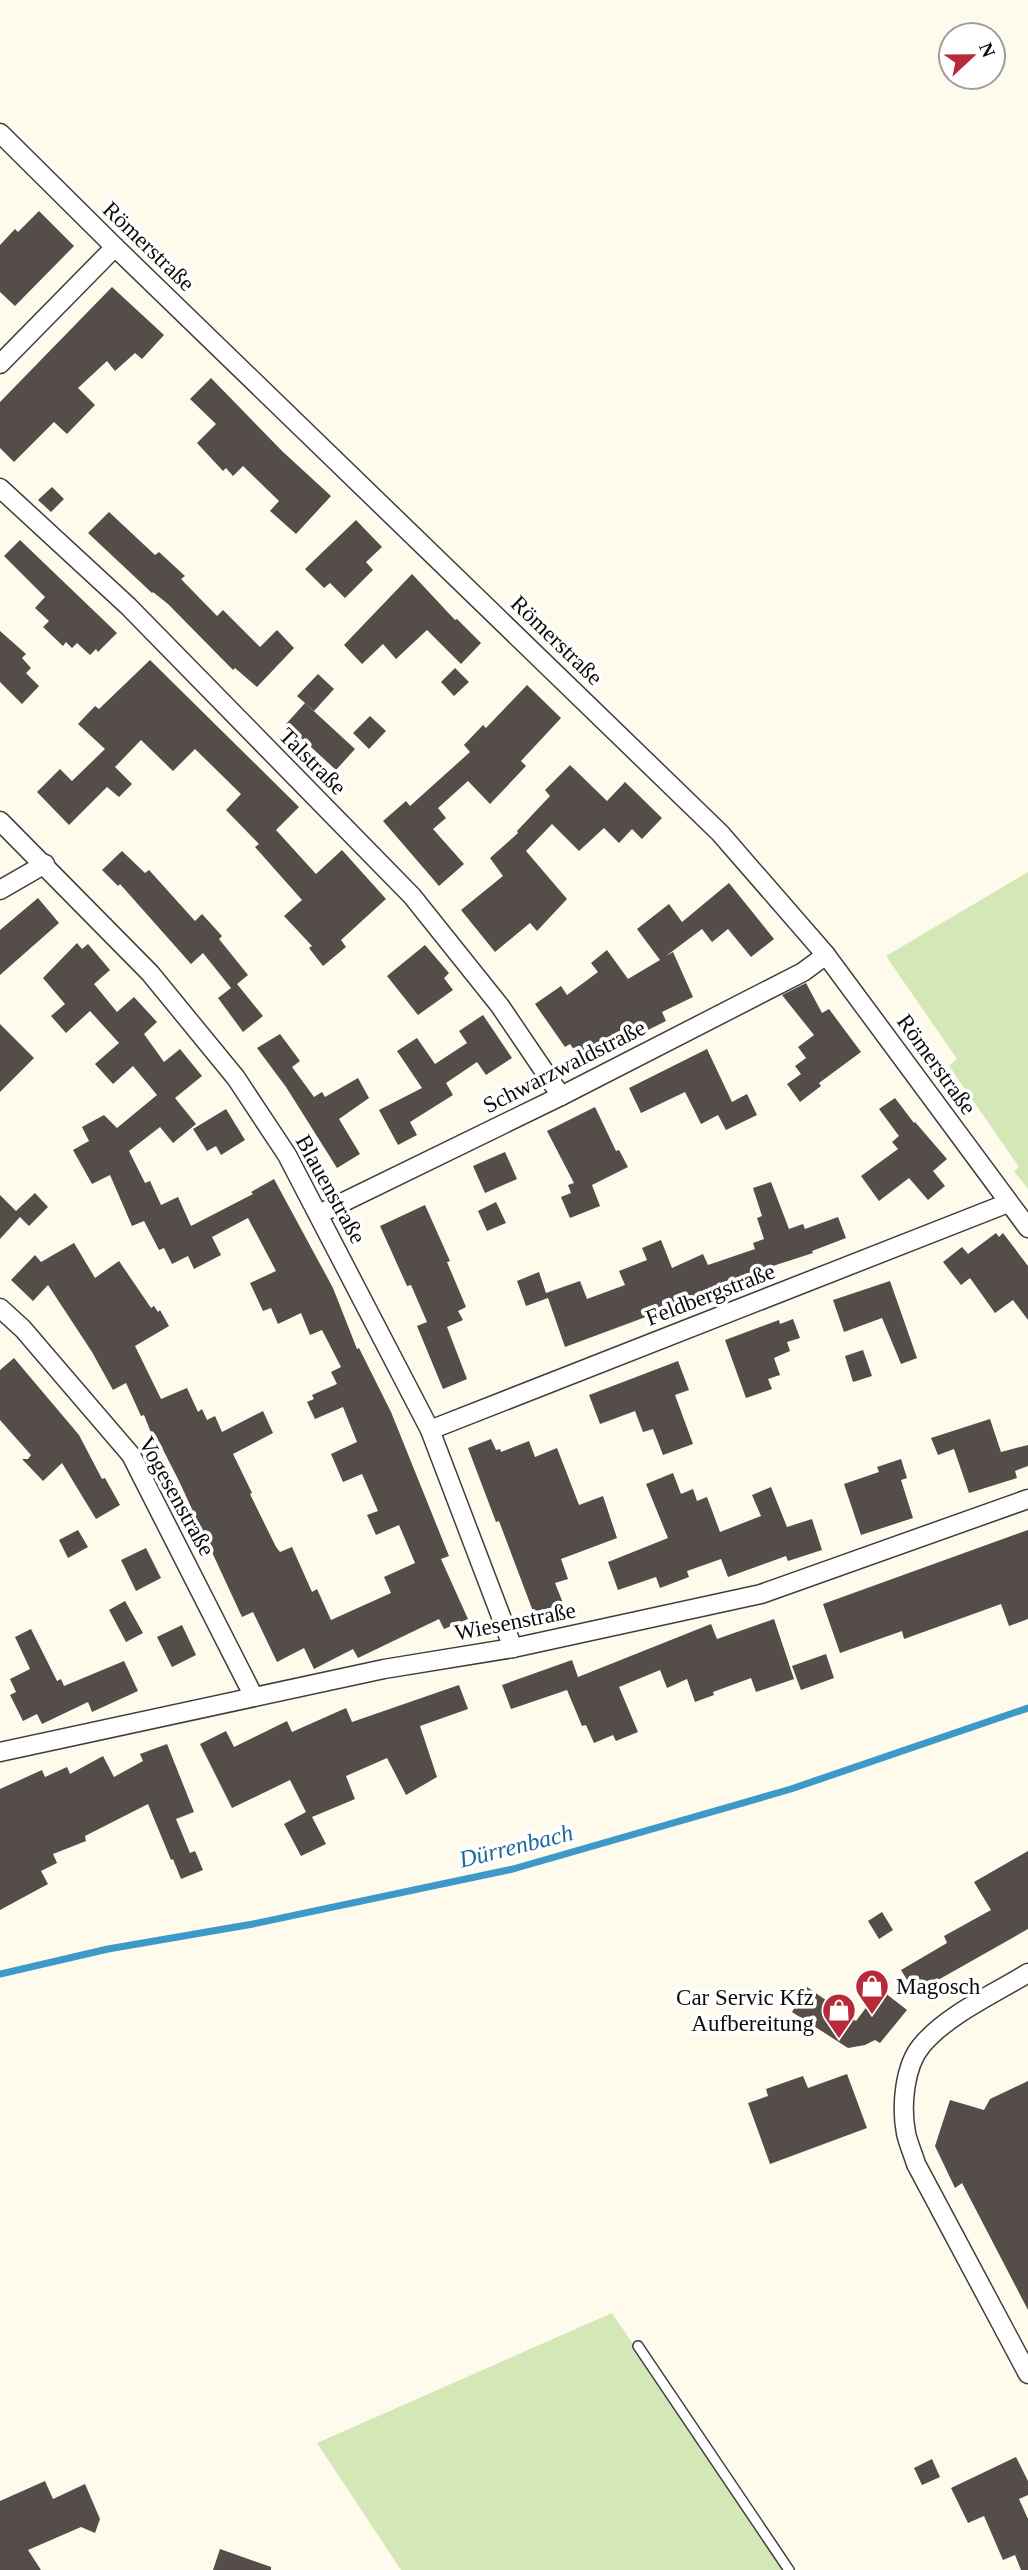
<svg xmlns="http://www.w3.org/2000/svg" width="1028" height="2570" font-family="Georgia,serif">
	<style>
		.green { fill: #d3e7b7 }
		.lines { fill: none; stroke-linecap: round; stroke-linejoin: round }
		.stream { stroke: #3c99c8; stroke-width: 7 }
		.building { fill: #544d49 }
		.service-casing { stroke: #3f3f3f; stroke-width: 12 }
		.minor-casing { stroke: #3f3f3f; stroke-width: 21 }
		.service { stroke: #fff; stroke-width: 9 }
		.minor { stroke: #fff; stroke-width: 18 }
		.labels { text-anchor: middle; stroke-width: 7; stroke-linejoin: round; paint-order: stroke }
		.street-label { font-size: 23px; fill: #0c0c0c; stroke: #fff }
		.poi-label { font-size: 23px; fill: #0c0c0c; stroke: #fff; text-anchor: start }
		.water-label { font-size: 24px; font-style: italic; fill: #1b6999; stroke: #fff }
	</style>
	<rect width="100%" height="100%" fill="#fefaec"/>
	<!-- green -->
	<g class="green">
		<path d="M1028 872V1189L1014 1171 1019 1167 949 1066 957 1059 886 956Z"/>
		<path d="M612 2313 785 2570H401L317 2443Z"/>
	</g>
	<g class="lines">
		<!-- stream -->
		<path class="stream" d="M0 1974 108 1949 253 1924 513 1869 791 1789 1028 1708"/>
	</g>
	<!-- building -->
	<g class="building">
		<path d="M39 211 74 246 15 306 0 292V245L15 229 18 232Z"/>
		<path d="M112 287 164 335 142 359 135 353 115 371 107 361 78 388 95 405 67 434 54 422 14 462 0 448V402Z"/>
		<path d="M211 378 282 451 331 496 296 534 270 511 279 501 243 466 233 476 226 468 223 471 197 443 216 424 190 399Z"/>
		<path d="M52 487 64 499 51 512 38 500Z"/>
		<path d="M109 512 155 555 159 552 185 576 181 579 217 616 223 610 260 647 277 630 294 648 257 687 235 668 233 670 168 604 153 592 152 593 88 533Z"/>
		<path d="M356 520 382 547 366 562 373 570 345 598 330 583 324 588 305 569Z"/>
		<path d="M20 540 117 633 98 652 96 649 90 655 77 643 72 648 66 642 63 646 43 627 49 621 35 608 45 597 4 556Z"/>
		<path d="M412 574 455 620 457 619 481 643 461 664 427 630 396 659 383 644 362 664 344 645Z"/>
		<path d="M0 631 26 654 22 658 31 668 26 673 39 686 22 704 0 682Z"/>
		<path d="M150 660 299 807 276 830 316 874 342 850 386 899 341 940 346 947 323 966 309 948 312 946 284 916 302 900 255 847 259 844 226 810 241 794 195 749 173 771 141 740 115 767 132 784 119 797 107 787 69 825 37 792 60 769 72 781 105 749 78 724 95 706 99 709Z"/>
		<path d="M455 668 469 682 454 696 441 682Z"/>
		<path d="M318 674 334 689 314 711 297 696Z"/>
		<path d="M527 685 561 718 521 761 526 766 490 804 468 781 438 808 446 818 433 829 464 864 439 886 383 821 406 801 410 806 470 752 464 745 483 725 486 728Z"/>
		<path d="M305 703 355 749 336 770 286 724Z"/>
		<path d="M370 716 386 731 369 749 353 733Z"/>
		<path d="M570 765 607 801 625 782 662 818 642 839 632 829 619 843 604 828 579 851 552 824 526 851 567 899 537 931 530 923 495 952 461 910 503 876 490 858 518 833 517 831 550 796 545 790Z"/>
		<path d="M122 851 145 873 149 870 195 921 202 914 222 936 219 939 248 975 237 984 263 1016 243 1032 218 998 231 988 203 953 191 964 120 884 118 886 102 870Z"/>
		<path d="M729 883 774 939 751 957 728 929 712 942 702 929 666 956 673 952 693 997 662 1012 666 1021 636 1036 632 1028 582 1061 570 1044 565 1047 535 1004 561 986 567 995 598 972 591 963 607 950 628 979 660 960 637 929 669 904 682 922Z"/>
		<path d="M38 898 59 923 0 975V930Z"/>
		<path d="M77 943 82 949 88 944 110 970 94 984 117 1012 134 997 157 1022 144 1034 164 1062 180 1049 202 1076 175 1098 196 1124 173 1143 160 1127 129 1151 145 1183 150 1181 161 1205 178 1197 191 1226 253 1194 251 1192 274 1179 333 1288 357 1349 359 1348 391 1412 449 1556 441 1559 468 1619 444 1629 439 1619 358 1658 353 1649 314 1669 304 1648 277 1662 253 1612 242 1617 179 1481 155 1434 152 1435 144 1415 141 1416 126 1383 113 1390 92 1352 48 1285 33 1301 11 1280 35 1255 41 1262 74 1243 95 1278 119 1261 151 1308 154 1306 158 1312 160 1310 169 1326 135 1346 161 1399 187 1388 198 1412 202 1409 207 1420 215 1416 222 1432 263 1411 273 1433 233 1454 252 1493 250 1494 276 1547 280 1552 292 1547 312 1592 317 1589 331 1620 391 1593 384 1577 415 1563 399 1525 376 1535 367 1515 378 1511 362 1474 343 1482 331 1454 357 1442 343 1407 315 1419 307 1402 314 1399 312 1395 337 1384 331 1372 341 1367 322 1330 310 1335 301 1313 278 1324 271 1308 263 1311 250 1283 276 1271 248 1218 212 1237 221 1255 194 1269 188 1256 172 1264 164 1248 159 1250 144 1221 132 1226 110 1175 92 1184 73 1150 89 1141 82 1127 104 1115 117 1128 157 1095 133 1066 113 1084 95 1064 119 1043 90 1011 66 1033 51 1016 65 1004 43 978Z"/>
		<path d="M425 945 449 973 444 978 453 990 418 1015 387 976Z"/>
		<path d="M806 983 822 1013 829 1009 861 1052 819 1083 821 1086 800 1102 787 1084 801 1074 795 1066 806 1058 798 1047 814 1035 782 995Z"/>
		<path d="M483 1015 512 1058 486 1075 477 1062 446 1083 453 1095 410 1122 417 1135 398 1145 379 1110 422 1088 397 1051 417 1038 435 1064 467 1043 459 1031Z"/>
		<path d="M0 1024 34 1058 0 1092Z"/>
		<path d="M280 1034 300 1061 292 1067 314 1097 322 1092 325 1097 358 1078 369 1098 339 1119 360 1154 337 1168 286 1087 257 1048Z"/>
		<path d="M707 1049 732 1102 747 1094 757 1115 726 1130 718 1115 701 1124 685 1092 641 1113 629 1088Z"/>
		<path d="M895 1098 914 1123 915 1122 947 1159 933 1171 945 1186 928 1200 909 1178 879 1201 861 1176 898 1149 892 1142 899 1136 879 1109Z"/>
		<path d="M595 1107 616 1151 619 1150 628 1167 592 1185 600 1206 570 1218 561 1197 571 1193 568 1185 574 1183 547 1131Z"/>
		<path d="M226 1109 245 1140 221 1155 216 1146 207 1151 193 1129Z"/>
		<path d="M505 1152 517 1179 485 1193 473 1166Z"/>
		<path d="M771 1182 789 1229 803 1224 805 1229 838 1217 846 1238 812 1251 813 1253 717 1284 718 1288 686 1302 565 1347 548 1298 526 1306 517 1281 539 1272 546 1293 580 1281 587 1299 625 1285 619 1271 647 1260 642 1248 661 1240 672 1268 703 1254 708 1265 755 1249 753 1243 764 1239 757 1218 762 1216 753 1188Z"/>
		<path d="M35 1193 48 1207 29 1226 20 1217 0 1239V1195L16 1211Z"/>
		<path d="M496 1202 506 1223 487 1231 478 1211Z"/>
		<path d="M425 1205 450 1261 447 1262 466 1307 458 1311 463 1320 447 1327 467 1379 443 1389 417 1326 427 1322 411 1285 407 1286 380 1226Z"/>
		<path d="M996 1233 999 1237 1003 1233 1028 1266V1320L1013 1300 995 1313 970 1278 961 1285 943 1262 962 1247 968 1254Z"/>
		<path d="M890 1281 917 1358 901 1364 882 1318 844 1332 833 1300Z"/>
		<path d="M793 1319 800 1338 787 1342 790 1351 774 1358 780 1375 768 1379 772 1389 746 1398 725 1340 779 1320 780 1324Z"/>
		<path d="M863 1350 872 1376 853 1382 845 1356Z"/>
		<path d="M14 1358 79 1435 102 1479 105 1478 120 1505 96 1519 62 1463 43 1481 22 1459H28L31 1455 0 1420V1370Z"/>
		<path d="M678 1361 689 1390 675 1395 693 1444 663 1455 653 1429 643 1432 635 1411 600 1424 589 1395Z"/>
		<path d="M990 1419 1001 1452 1028 1445V1466L1015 1471 1017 1478 969 1493 954 1449 938 1455 931 1438Z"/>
		<path d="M491 1439 496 1450 500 1449 501 1452 529 1441 535 1457 557 1448 579 1505 603 1496 617 1538 561 1559 568 1579 555 1583 563 1603 534 1614 499 1521 496 1522 468 1448Z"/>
		<path d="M901 1459 907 1478 901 1480 913 1518 861 1535 844 1484 879 1472 877 1467Z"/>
		<path d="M673 1473 681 1494 693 1489 697 1501 707 1497 720 1532 761 1516 752 1495 771 1487 787 1527 812 1519 822 1550 788 1561 786 1556 728 1577 721 1559 687 1571 689 1577 660 1588 656 1577 618 1590 608 1562 668 1538 646 1484Z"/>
		<path d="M78 1530 88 1547 68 1558 59 1540Z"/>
		<path d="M1028 1530V1619L1009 1626 1001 1604 904 1639 902 1631 840 1653 823 1604Z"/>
		<path d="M146 1548 161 1578 136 1591 121 1560Z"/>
		<path d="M125 1601 143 1633 126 1642 109 1610Z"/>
		<path d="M774 1619 794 1679 756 1692 751 1678 713 1692 714 1695 695 1702 687 1679 667 1688 660 1670 619 1687 638 1732 616 1741 613 1735 594 1743 586 1725 582 1726 567 1690 511 1709 502 1685 572 1660 578 1677 711 1624 717 1639Z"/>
		<path d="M182 1625 196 1655 172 1667 157 1637Z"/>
		<path d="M31 1629 57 1681 61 1679 64 1686 124 1661 138 1691 92 1712 88 1702 42 1724 37 1714 23 1721 10 1695 16 1692 10 1679 30 1669 15 1637Z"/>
		<path d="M826 1654 834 1678 801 1690 792 1666Z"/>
		<path d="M459 1685 468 1709 420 1726 437 1777 406 1795 387 1758 346 1776 355 1799 312 1817 326 1844 301 1856 284 1824 306 1812 290 1780 232 1808 200 1744 226 1731 234 1747 287 1721 292 1732 346 1708 352 1722Z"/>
		<path d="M167 1744 194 1812 176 1819 190 1853 195 1851 203 1870 181 1879 173 1859 171 1860 148 1804 85 1836 86 1841 53 1854 57 1863 41 1871 48 1884 0 1910V1789L42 1770 45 1777 67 1767 70 1774 103 1756 114 1777 143 1761 140 1754Z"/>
		<path d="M1028 1851V1929L915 1993 901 1970 947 1943 944 1936 991 1910 974 1882Z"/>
		<path d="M882 1912 893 1930 879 1939 868 1921Z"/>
		<path d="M807 1987 856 2021 880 1989 907 2010 880 2043 875 2040 865 2045 848 2048 792 2012Z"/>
		<path d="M847 2074 867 2128 770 2164 748 2103 768 2096 766 2089 803 2076 808 2088Z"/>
		<path d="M1028 2081V2310L962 2183 955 2188 935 2146 950 2100 984 2110 990 2099Z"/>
		<path d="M1016 2457 1028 2481V2495L1019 2499 1028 2519V2570H1021L1015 2555 1003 2560 984 2516 968 2523 951 2488Z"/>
		<path d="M932 2459 940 2477 922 2485 914 2468Z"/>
		<path d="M45 2481 53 2499 85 2484 100 2519 95 2533 81 2527 28 2550 41 2570H0V2501Z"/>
		<path d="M220 2549 271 2567V2570H213Z"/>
	</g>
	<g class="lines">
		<!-- service casing -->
		<g class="service-casing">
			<path id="service" d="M638 2346 789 2570"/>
		</g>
		<!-- minor casing -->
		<g class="minor-casing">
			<g id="minor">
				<path d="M0 133 115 247 720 833 826 955 1028 1228"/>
				<path d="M0 364 115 247"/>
				<path d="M0 488 128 606 412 896 500 1006 561 1096"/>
				<path d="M0 821 150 973 236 1078 287 1155 430 1430 513 1648"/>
				<path d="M0 890 45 864"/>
				<path d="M319 1214 561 1096 803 972 826 955"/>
				<path d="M0 1308 23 1329 131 1455 254 1697"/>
				<path d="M430 1430 1008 1203"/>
				<path d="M0 1752 384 1669 513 1648 761 1594 1028 1499"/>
				<path d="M1028 1973C994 1994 947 2015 922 2045 904 2066 901 2107 906 2133 908 2143 913 2154 916 2164L1028 2374"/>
			</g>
		</g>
		<!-- service -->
		<use href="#service" class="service"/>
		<!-- minor -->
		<use href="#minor" class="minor"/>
	</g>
	<!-- icons -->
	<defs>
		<g id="shop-pin" transform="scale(1.75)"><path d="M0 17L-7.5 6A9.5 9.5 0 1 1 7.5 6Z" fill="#b72a39" stroke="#fff"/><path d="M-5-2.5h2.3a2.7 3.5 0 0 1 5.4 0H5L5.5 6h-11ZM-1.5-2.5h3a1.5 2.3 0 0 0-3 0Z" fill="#fff"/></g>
	</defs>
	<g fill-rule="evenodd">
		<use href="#shop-pin" x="872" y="1986"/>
		<use href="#shop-pin" x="839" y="2010"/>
	</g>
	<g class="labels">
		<!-- street labels -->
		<g class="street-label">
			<text transform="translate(149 246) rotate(44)" y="8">Römerstraße</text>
			<text transform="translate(557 640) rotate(44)" y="8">Römerstraße</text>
			<text transform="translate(313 761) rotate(45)" y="8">Talstraße</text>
			<text transform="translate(937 1064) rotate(54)" y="8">Römerstraße</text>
			<text transform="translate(564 1066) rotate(-27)" y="8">Schwarzwaldstraße</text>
			<text transform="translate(331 1189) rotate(61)" y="8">Blauenstraße</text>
			<text transform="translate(710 1294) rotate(-21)" y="8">Feldbergstraße</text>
			<text transform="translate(177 1496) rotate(61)" y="8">Vogesenstraße</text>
			<text transform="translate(515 1621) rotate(-11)" y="8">Wiesenstraße</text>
		</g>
		<!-- poi labels -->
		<g class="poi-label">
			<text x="896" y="1994">Magosch</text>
			<text x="814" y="2005" text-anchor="end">Car Servic Kfz<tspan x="814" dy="26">Aufbereitung</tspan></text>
		</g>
		<!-- water labels -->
		<g class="water-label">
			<text transform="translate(516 1846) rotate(-14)" y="8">Dürrenbach</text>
		</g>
	</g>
	<!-- north arrow -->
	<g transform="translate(972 56) rotate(68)"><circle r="33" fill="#ffffff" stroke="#9e9e9e" stroke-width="2"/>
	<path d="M0-5L12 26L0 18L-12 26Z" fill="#b72a39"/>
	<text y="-10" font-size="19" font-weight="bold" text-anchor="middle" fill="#0c0c0c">N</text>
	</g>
</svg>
